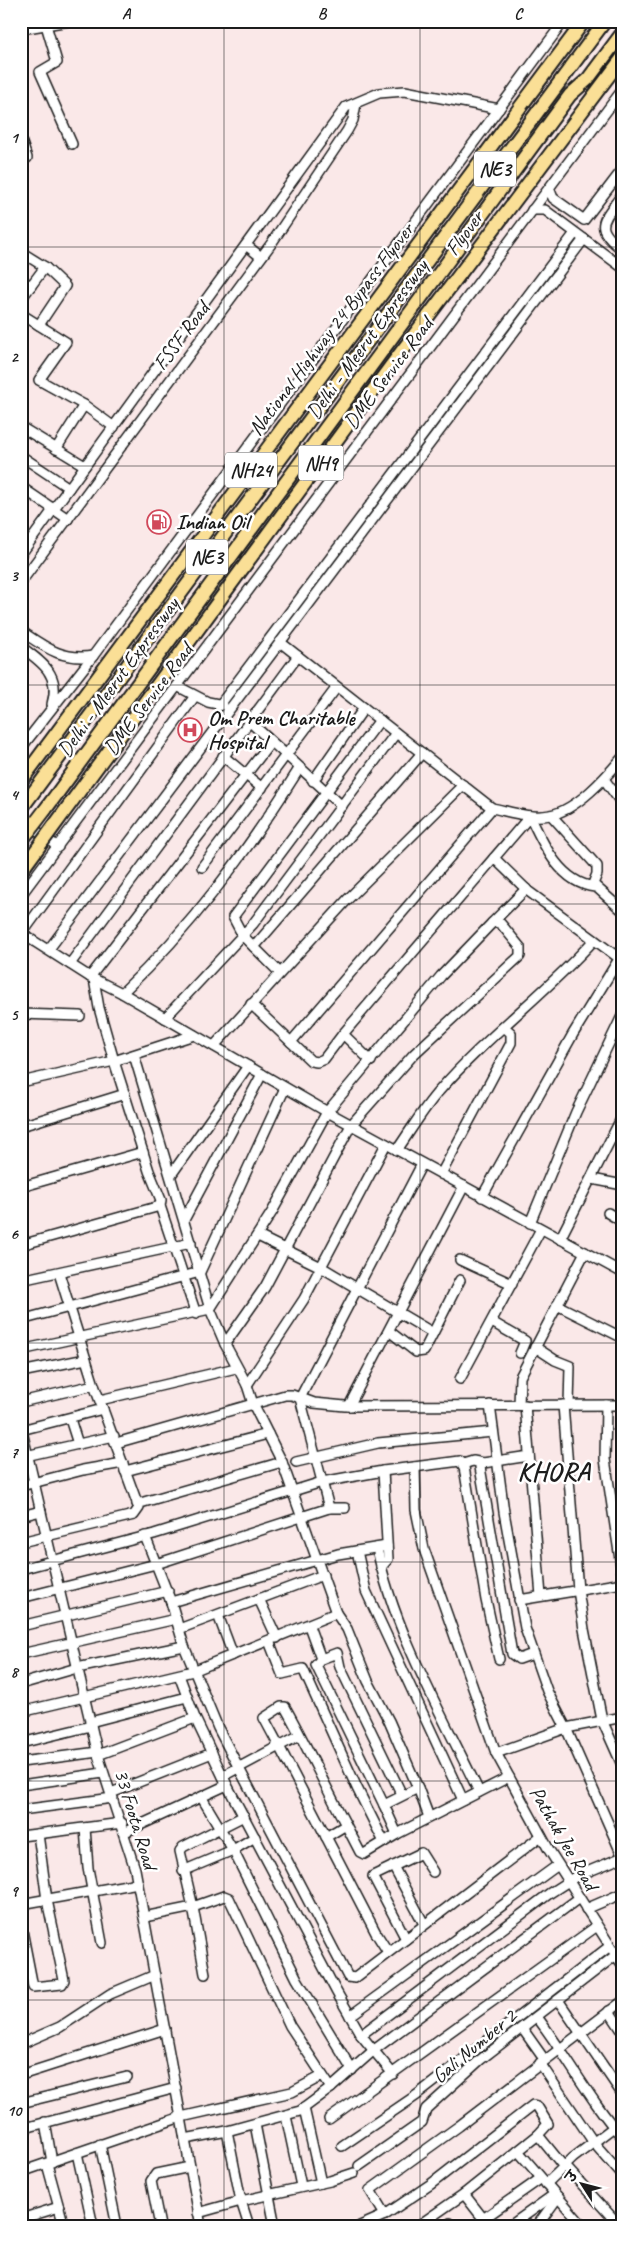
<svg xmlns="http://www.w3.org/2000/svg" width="644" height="2247" font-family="Caveat,'Playpen Sans Deva',sans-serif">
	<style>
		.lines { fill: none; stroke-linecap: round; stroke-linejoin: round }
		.minor-casing { stroke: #1c1c1c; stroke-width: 12 }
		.highway-casing { stroke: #1c1c1c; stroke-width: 16 }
		.minor { stroke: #fff; stroke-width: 9 }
		.highway { stroke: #fadf96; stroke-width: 12 }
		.highway-bridge-casing { stroke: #1c1c1c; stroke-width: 16; stroke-linecap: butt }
		.highway-bridge { stroke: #fadf96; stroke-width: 12 }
		.grid { fill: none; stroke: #1c1c1c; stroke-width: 1; stroke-opacity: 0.55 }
		.labels { text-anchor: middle; stroke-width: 5; stroke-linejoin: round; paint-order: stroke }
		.shield { fill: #fff; stroke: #606060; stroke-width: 1 }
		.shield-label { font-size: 20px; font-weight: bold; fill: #1c1c1c }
		.street-label { font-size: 21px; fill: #1c1c1c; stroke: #fff }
		.poi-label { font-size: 21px; font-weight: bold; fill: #1c1c1c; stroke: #fff; text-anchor: start }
		.district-label { font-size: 26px; font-weight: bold; letter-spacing: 1px; fill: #1c1c1c; stroke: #fff }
		.neatline { fill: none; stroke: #1c1c1c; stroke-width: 2 }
		.grid-label { font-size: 16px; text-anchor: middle; font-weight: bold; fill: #1c1c1c }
	</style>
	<rect width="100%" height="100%" fill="#fae8e8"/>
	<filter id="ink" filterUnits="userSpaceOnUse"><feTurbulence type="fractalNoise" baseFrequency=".02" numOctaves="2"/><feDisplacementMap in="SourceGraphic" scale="10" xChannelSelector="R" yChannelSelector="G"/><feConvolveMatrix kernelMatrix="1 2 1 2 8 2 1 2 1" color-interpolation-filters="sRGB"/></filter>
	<g filter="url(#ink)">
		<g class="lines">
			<!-- minor casing -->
			<g class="minor-casing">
				<g id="minor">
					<path d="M46 25 57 62 40 72 72 144"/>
					<path d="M21 29 69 21"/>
					<path d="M21 140 27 158"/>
					<path d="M549 188 553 198 584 220 623 169"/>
					<path d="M623 193C604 221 591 226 623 250"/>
					<path d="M532 210H545L623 268"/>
					<path d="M246 245 261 257"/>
					<path d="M21 252 45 267 65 286 39 325"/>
					<path d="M21 280 31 286"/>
					<path d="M21 299 45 267"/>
					<path d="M21 314 66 342 39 380 84 405 114 427"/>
					<path d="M21 427 85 466"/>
					<path d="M56 449 84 405"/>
					<path d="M21 456 69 488"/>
					<path d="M21 487 68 519"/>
					<path d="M21 554 346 107 379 93 405 91 499 109"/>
					<path d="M21 582 271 244 347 131 353 120 356 104"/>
					<path d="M21 631C45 647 62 661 93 656"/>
					<path d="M280 642 492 808C511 812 531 819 550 815 577 810 606 777 623 757"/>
					<path d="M21 647C42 662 61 675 52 704"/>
					<path d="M179 687 208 702 223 705"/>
					<path d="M219 706 575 233"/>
					<path d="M249 721 342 806"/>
					<path d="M21 748 93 656 564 21"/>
					<path d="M223 756 262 788"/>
					<path d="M604 779 623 805"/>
					<path d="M313 781 364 708"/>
					<path d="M551 815 597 866V874L593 884 623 911"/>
					<path d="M21 819 58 847"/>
					<path d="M494 858 528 891 623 961"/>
					<path d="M202 867 337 687"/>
					<path d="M21 895C223 627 422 357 623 89"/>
					<path d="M492 923 526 889"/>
					<path d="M21 933 90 977 122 993 324 1110 623 1273"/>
					<path d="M21 935 195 696"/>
					<path d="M254 947 422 753"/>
					<path d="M49 949 584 239"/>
					<path d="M70 964 298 656"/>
					<path d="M279 972 243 936 233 917 380 720"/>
					<path d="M90 977 271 742"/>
					<path d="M94 979 99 1008 114 1061 149 1171 161 1200 160 1206 196 1314"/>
					<path d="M122 993C192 927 248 850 299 769"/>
					<path d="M251 1004 311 1061 317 1062 324 1059 343 1034"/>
					<path d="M21 1014 80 1016"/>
					<path d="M165 1018 253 924 396 733"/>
					<path d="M291 1042 492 808"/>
					<path d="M214 1046 347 900 463 785"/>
					<path d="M134 1055 210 1309 225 1344 247 1385 253 1404 282 1462 137 1504"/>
					<path d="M371 1061 343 1034 530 816C543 844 560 883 595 887"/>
					<path d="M21 1082 114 1061 194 1035"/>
					<path d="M21 1126 125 1094"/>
					<path d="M397 1150C411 1130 423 1109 439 1091 487 1036 546 993 594 940"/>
					<path d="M441 1174 511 1043V1033L504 1027"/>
					<path d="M171 1175 248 1066"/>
					<path d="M592 1179 623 1185"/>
					<path d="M21 1187 143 1152"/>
					<path d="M482 1197 573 1034 619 959"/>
					<path d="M608 1213 623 1222"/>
					<path d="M184 1220 262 1074"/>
					<path d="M530 1223 576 1112 623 1014"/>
					<path d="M258 1236 321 1267 433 1333"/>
					<path d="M560 1239 623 1115"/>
					<path d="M21 1245 160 1206"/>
					<path d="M460 1260 512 1284"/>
					<path d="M21 1280 191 1243"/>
					<path d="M557 1305 623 1338"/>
					<path d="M21 1320 200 1272 285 1088"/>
					<path d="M492 1322 525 1341 520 1353"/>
					<path d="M21 1330V1339"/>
					<path d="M389 1331 416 1352 424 1351 460 1280"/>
					<path d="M535 1347 555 1360 570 1366 569 1405"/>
					<path d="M21 1350 210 1309 272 1212 327 1112 441 976 492 923 496 922 501 924 520 947V956L414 1054 351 1125 265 1287 225 1344"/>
					<path d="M21 1372 86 1359"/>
					<path d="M460 1379 541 1229"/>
					<path d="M247 1385 304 1299 386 1144"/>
					<path d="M100 1400 236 1368"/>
					<path d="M21 1402 94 1385"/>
					<path d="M490 1405 504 1512 525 1628 547 1691 566 1728 623 1857"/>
					<path d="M519 1405 520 1377 585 1252"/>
					<path d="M525 1405 541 1596"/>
					<path d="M563 1405 578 1590 584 1629 602 1720 623 1767"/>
					<path d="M606 1405 605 1459 623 1579"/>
					<path d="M349 1406 464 1186"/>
					<path d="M70 1419 78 1444"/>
					<path d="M21 1427 98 1755 135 1869 201 2226"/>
					<path d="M21 1430 103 1409"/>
					<path d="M116 1443 285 1395H292L314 1403 345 1406 623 1405"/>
					<path d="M529 1456 483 1463 480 1467 512 1654 519 1659 533 1654"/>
					<path d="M21 1457 114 1436"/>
					<path d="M282 1462 336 1613 347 1629 368 1681 389 1721 418 1788"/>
					<path d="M296 1462 378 1443 493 1432"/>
					<path d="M463 1464 473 1461 483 1463"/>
					<path d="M415 1467 416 1510 424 1549 496 1753 549 1850 623 1966"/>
					<path d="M125 1471 268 1434"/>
					<path d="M21 1486 83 1470 123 1463"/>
					<path d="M329 1508H345"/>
					<path d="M21 1516 41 1511"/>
					<path d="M145 1536 171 1602 338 1554 387 1546"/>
					<path d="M21 1542 134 1515 139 1508 94 1385 59 1273"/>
					<path d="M377 1548C393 1630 443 1716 479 1792"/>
					<path d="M357 1551 366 1591 463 1800"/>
					<path d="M381 1567 388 1559 383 1471"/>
					<path d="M21 1569 154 1534 322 1482 383 1471 460 1461 464 1467 486 1600 499 1659"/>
					<path d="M21 1598 156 1564 329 1508 300 1398 422 1164"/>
					<path d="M259 1599 277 1638"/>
					<path d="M519 1600 623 1583"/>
					<path d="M171 1602 184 1646 218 1728 348 1977 355 1978 541 1836"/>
					<path d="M218 1615 233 1655"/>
					<path d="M21 1626 168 1591"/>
					<path d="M309 1626 321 1659 316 1665 384 1805"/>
					<path d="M179 1629 323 1575"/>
					<path d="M269 1641 282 1674 303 1669 357 1788 384 1842"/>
					<path d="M21 1654 176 1619"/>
					<path d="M321 1659 337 1653 340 1667 402 1795"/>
					<path d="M179 1675 195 1718 227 1785 336 1991 361 2035 393 2074"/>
					<path d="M21 1684 77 1668 184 1646"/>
					<path d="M21 1712 193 1671 336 1613"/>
					<path d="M90 1722 187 1697"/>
					<path d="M300 1735 279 1746 264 1718 281 1707H285C307 1746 325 1786 346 1825"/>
					<path d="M21 1743 91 1726"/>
					<path d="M496 1753 566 1728 623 1717"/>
					<path d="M98 1755 195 1718"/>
					<path d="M21 1762 98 1752"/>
					<path d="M223 1776 279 1746 376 1933 388 1952"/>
					<path d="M21 1785 103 1773"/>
					<path d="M111 1793 212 1753"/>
					<path d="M202 1798 233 1850 297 1979 352 2070"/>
					<path d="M21 1810 113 1798"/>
					<path d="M85 1828 88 1868 102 1943"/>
					<path d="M125 1832 227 1785"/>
					<path d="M397 1834 384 1805 418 1788 429 1817"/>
					<path d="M21 1836 122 1823"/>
					<path d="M326 1837 346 1825 360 1852 364 1854 397 1834 509 1777"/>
					<path d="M393 1866 424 1924"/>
					<path d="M183 1871 233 1850 255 1837"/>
					<path d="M21 1904 138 1883"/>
					<path d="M586 1909 623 1893"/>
					<path d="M144 1917 193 1907 224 1896 229 1898 290 2026 331 2088"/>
					<path d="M21 1925 33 1987 62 1984 64 1980 47 1900 38 1834"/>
					<path d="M406 1939 373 1876 421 1853 433 1872"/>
					<path d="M205 1974 193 1907 180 1851 183 1847 244 1816"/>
					<path d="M558 2000 623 2095"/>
					<path d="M609 2011 623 2032"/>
					<path d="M350 2016 558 1865"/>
					<path d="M537 2017C567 2056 590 2101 623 2138"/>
					<path d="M522 2028 544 2059"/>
					<path d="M361 2035 550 1893 575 1877 623 1857"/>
					<path d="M21 2044 60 2027 110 1994 155 1975"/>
					<path d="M540 2063 594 2143 623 2176"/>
					<path d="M21 2075 165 2029"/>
					<path d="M21 2103 127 2077"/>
					<path d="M304 2108 321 2183"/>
					<path d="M286 2116 301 2186"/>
					<path d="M329 2119 597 1926"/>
					<path d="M45 2122 52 2162"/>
					<path d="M255 2124 275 2226"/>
					<path d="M21 2129 176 2088"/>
					<path d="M227 2131 241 2201 249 2226"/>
					<path d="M185 2139 227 2131 300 2111 331 2088 374 2050 579 1898"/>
					<path d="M100 2144 117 2226"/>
					<path d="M342 2146 417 2095 610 1946"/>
					<path d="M518 2151 583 2226"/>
					<path d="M77 2153 93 2226"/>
					<path d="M47 2164 64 2226"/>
					<path d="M359 2166 422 2122 426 2109 480 2060 616 1955"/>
					<path d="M565 2166 620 2226"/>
					<path d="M21 2172 181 2117 292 2092 322 2076"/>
					<path d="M546 2184 573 2158 623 2120"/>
					<path d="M464 2194 489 2226"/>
					<path d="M198 2213 241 2201 330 2181 354 2173"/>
					<path d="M385 2215 370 2190 459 2126 623 2001"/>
					<path d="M21 2219 59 2207"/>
					<path d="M483 2219 540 2179"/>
					<path d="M160 2226 151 2181 156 2174 190 2167"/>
					<path d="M360 2226 385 2215 431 2184 533 2105 537 2106 548 2124 538 2135"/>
					<path d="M418 2226 464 2194 538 2135 564 2167"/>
					<path d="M446 2226 450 2223"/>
					<path d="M510 2226 555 2194"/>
					<path d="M537 2226 558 2197"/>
				</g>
			</g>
			<!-- highway casing -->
			<g class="highway-casing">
				<g id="highway">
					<path d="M21 781 584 21"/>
					<path d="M21 809 605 21"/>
					<path d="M45 810 570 95 588 79 623 32"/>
					<path d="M21 841 29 831"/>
				</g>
			</g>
			<!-- minor -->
			<use href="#minor" class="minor"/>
			<!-- highway -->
			<use href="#highway" class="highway"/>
			<!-- highway-bridge casing -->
			<g class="highway-bridge-casing">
				<g id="highway-bridge">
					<path d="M29 831 45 810"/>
					<path d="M21 871 393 363 623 57"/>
				</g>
			</g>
			<!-- highway-bridge -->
			<use href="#highway-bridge" class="highway-bridge"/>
		</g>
	</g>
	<!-- grid -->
	<path class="grid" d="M224 21V2226M420 21V2226M21 247H623M21 466H623M21 685H623M21 904H623M21 1124H623M21 1343H623M21 1562H623M21 1781H623M21 2000H623"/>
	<!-- icons -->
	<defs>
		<g id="fuel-ring" transform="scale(1.25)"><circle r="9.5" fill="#fff" stroke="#d1495b" stroke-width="1.5"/><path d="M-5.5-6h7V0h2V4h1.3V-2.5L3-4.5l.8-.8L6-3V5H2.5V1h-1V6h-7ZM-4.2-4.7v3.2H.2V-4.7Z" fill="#d1495b"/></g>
		<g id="hospital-ring" transform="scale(1.25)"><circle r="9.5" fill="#fff" stroke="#d1495b" stroke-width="1.5"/><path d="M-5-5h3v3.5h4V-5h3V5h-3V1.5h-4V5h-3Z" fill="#d1495b"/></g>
	</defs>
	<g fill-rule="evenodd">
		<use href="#fuel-ring" x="159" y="522"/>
		<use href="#hospital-ring" x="190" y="730"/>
	</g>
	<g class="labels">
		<!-- shield labels -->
		<g class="shield">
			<rect x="474" y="151.5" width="42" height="35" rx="4"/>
			<rect x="298.5" y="445.5" width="45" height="35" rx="4"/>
			<rect x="225" y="452.5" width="52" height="35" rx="4"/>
			<rect x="186" y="539.5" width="42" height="35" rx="4"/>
		</g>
		<g class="shield-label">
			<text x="495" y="176">NE3</text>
			<text x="321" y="470">NH9</text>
			<text x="251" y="477">NH24</text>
			<text x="207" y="564">NE3</text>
		</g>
		<!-- street labels -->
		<g class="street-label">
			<text transform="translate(464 233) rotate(-54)" y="7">Flyover</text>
			<text transform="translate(331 329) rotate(-53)" y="7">National Highway 24 Bypass Flyover</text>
			<text transform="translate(181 336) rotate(-53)" y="7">FSSF Road</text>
			<text transform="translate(367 339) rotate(-54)" y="7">Delhi - Meerut Expressway</text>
			<text transform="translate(388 373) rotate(-53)" y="7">DME Service Road</text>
			<text transform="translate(118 677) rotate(-54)" y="7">Delhi - Meerut Expressway</text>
			<text transform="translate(148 699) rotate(-53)" y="7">DME Service Road</text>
			<text transform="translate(136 1819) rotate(73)" y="7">33 Foota Road</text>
			<text transform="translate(564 1838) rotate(60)" y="7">Pathak Jee Road</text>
			<text transform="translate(474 2046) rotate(-40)" y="7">Gali Number 2</text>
		</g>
		<!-- poi labels -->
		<g class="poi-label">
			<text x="176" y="529">Indian Oil</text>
			<text x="208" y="725">Om Prem Charitable<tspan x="208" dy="24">Hospital</tspan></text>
		</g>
		<!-- district labels -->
		<g class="district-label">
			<text x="554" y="1480">KHORA</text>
		</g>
	</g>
	<!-- margin -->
	<rect width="644" height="2247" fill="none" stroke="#fff" stroke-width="55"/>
	<!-- north arrow -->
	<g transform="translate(582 2184) rotate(306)" stroke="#ffffff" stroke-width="4" paint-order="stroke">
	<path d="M0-4L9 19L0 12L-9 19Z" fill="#1c1c1c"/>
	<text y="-8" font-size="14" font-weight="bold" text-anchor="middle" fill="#1c1c1c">उ</text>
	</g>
	<rect x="28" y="28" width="588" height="2192" class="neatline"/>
	<g class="grid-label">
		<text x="126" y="19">A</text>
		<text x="322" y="19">B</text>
		<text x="518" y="19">C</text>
		<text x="14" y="143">1</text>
		<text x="14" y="362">2</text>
		<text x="14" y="581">3</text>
		<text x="14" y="800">4</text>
		<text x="14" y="1020">5</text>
		<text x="14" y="1239">6</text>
		<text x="14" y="1458">7</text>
		<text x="14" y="1677">8</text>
		<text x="14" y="1896">9</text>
		<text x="14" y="2116">10</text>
	</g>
</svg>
